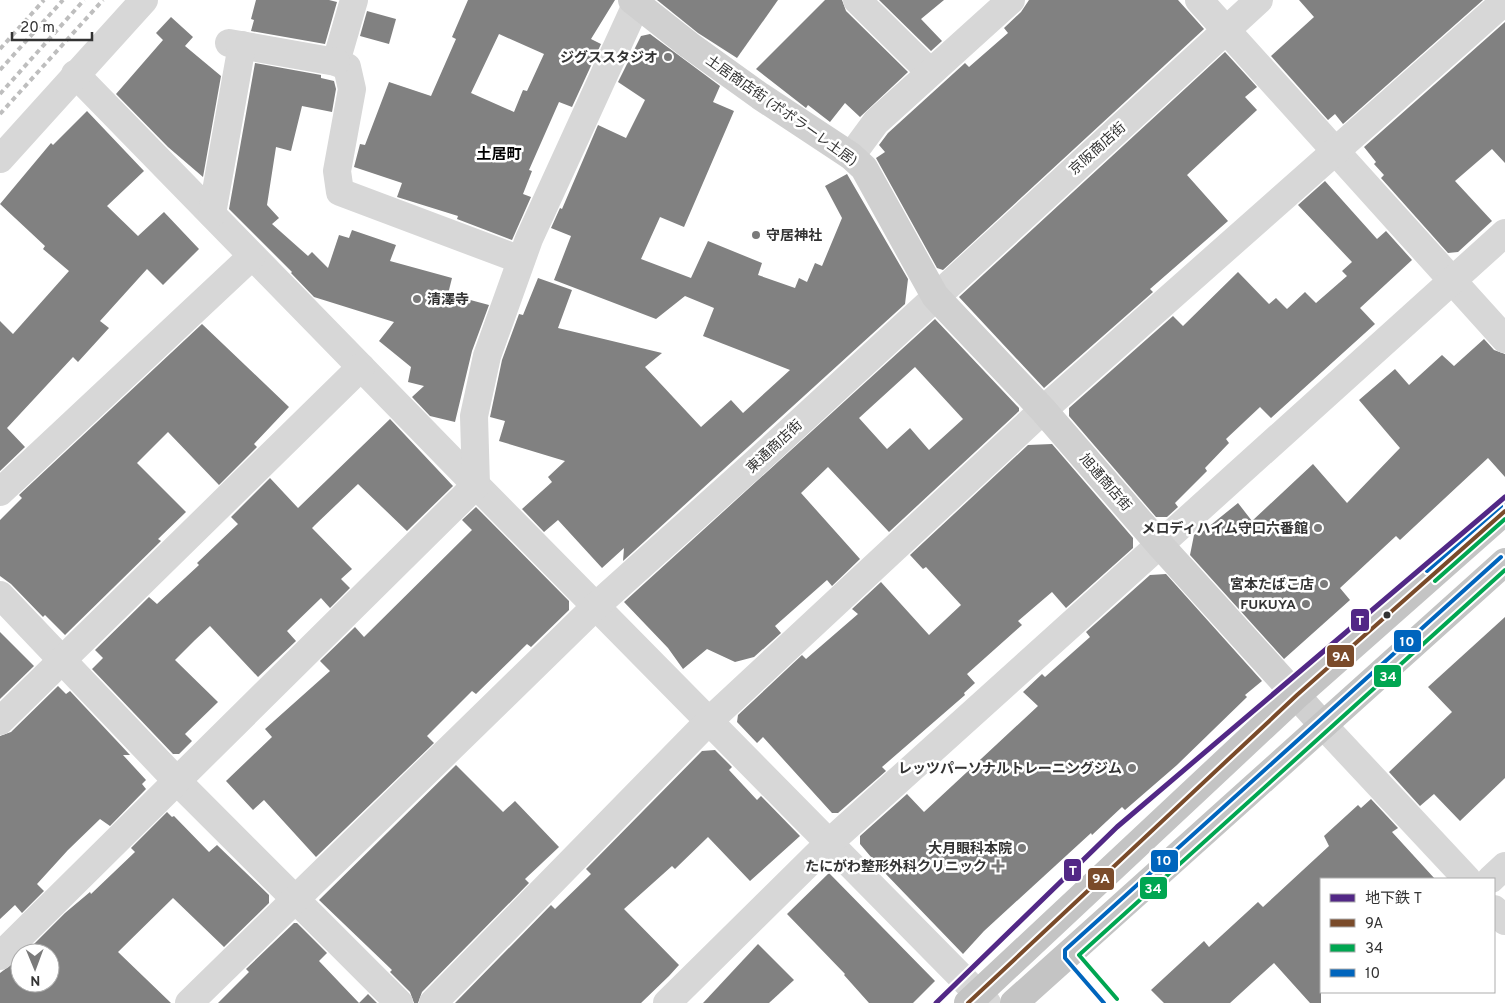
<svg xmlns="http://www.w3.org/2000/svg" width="1505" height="1003" font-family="Overpass,'Noto Sans JP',sans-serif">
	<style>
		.building { fill: #818181; fill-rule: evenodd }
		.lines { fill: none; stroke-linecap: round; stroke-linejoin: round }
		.street { stroke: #d7d7d7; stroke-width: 28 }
		.secondary { stroke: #d0d0d0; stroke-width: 28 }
		.highway { stroke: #c4c4c4; stroke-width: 28 }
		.rail { stroke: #bebebe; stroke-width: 4; stroke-dasharray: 5 4; stroke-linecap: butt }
		.bus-1-casing { stroke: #fff; stroke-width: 8 }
		.bus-2-casing { stroke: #fff; stroke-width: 8 }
		.bus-3-casing { stroke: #fff; stroke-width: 8 }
		.bus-1 { stroke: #7a4b2a; stroke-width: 4 }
		.bus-2 { stroke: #00a651; stroke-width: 4 }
		.bus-3 { stroke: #0065bd; stroke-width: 4 }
		.metro-1-casing { stroke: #fff; stroke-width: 9 }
		.metro-1 { stroke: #522886; stroke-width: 5 }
		.poi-dot { fill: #7a7a7a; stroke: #fff; stroke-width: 2 }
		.bus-dot { fill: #333; stroke: #fff; stroke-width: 2 }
		.labels { text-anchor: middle; stroke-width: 5; stroke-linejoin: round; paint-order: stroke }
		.poi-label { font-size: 14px; font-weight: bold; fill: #333; stroke: #fff; text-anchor: end }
		.street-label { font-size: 14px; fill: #333; stroke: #fff }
		.neighbourhood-label { font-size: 15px; font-weight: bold; fill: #000; stroke: #fff }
		.line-badge { stroke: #fff; stroke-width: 2 }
		.badge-label { font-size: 14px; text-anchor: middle; font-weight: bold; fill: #fff }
	</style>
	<rect width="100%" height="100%" fill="#fff"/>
	<!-- building -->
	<g class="building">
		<path d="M256 0H329L337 2 325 44 251 31 254 20 251 19Z"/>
		<path d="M468 0H615L591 39 601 44 572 107 559 102 529 170 532 171 523 194 531 197 512 240 457 219 458 216 397 197 402 183 354 167 360 144 365 145 389 82 431 96 456 39 452 37ZM499 34 544 54 527 91 523 90 514 112 471 93Z"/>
		<path d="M657 0H778L737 58 698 33Z"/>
		<path d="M825 0H842L846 11 908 72 860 117 845 103 830 122 808 105 806 108 756 69Z"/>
		<path d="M879 0H944L921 19 942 41 931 51Z"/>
		<path d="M1029 0H1178L1204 29 943 270 937 268 876 158 885 152 879 145 888 133 965 63 969 67 1008 33 1004 28 1021 12Z"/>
		<path d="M1299 0H1483L1343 124 1335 114 1328 120 1271 56 1314 17Z"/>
		<path d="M367 11 396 19 389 44 360 36Z"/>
		<path d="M171 17 193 37 185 46 221 76 203 177 168 147 116 94 163 40 156 33Z"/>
		<path d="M1505 22V163L1492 149 1455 181 1492 221 1458 252 1448 253 1381 178 1384 175 1374 164 1376 162 1364 147Z"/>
		<path d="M650 34 720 86 713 102 734 111 684 227 660 217 641 259 691 278 708 241 762 263 758 275 795 288 799 278 807 282 815 263 822 266 842 218 825 186 847 174 908 279 905 304 623 561 624 548 602 568 558 520 544 532 522 509 552 482 548 477 565 461 499 441 505 421 490 417 502 360 519 314 523 315 538 278 572 290 558 328 662 353 645 367 701 427 731 400 743 413 790 370 703 336 714 308 685 296 656 319 554 280 571 236 551 228 560 208 562 209 598 125 626 138 645 100 618 82 641 36Z"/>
		<path d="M1225 52 1257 87 1245 97 1257 110 1187 175 1228 221 1150 289 1153 292 1044 388 959 297Z"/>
		<path d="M255 63 321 75V78L334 81 336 89 332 112 302 106 291 151 276 147 267 205 279 218 272 224 308 256 312 252 328 268 339 235 349 238 352 230 396 245 390 261 452 278 448 294 489 305 472 351 455 422 430 416 412 397 424 386 408 382 411 367 379 341 394 322 314 297 291 273 292 272 229 209Z"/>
		<path d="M87 111 144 171 107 206 138 236 164 212 199 249 163 285 147 269 100 321 109 328 78 362 73 357 7 428 25 447 0 471V321L13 334 69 271 43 249 45 246 0 204 51 143 53 145Z"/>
		<path d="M1325 181 1377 239 1386 231 1412 260 1360 308 1375 324 1271 418 1260 407 1226 439 1229 443 1205 468 1207 471 1175 503 1178 507 1167 517H1156L1069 416V408L1173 316 1183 326 1238 272 1269 304 1276 298 1287 309 1305 292 1316 303 1347 276 1342 271 1352 262 1298 205Z"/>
		<path d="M935 319 1019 408V411L889 532 828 467 801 493 860 559 832 586 827 580 775 626 781 633 754 657 735 662 707 649 683 669 668 648 624 602ZM915 367 963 419 929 450 910 428 887 449 859 418Z"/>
		<path d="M202 324 289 407 254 444 257 447 219 485 168 432 137 463 186 512 158 539 161 541 65 635 45 615 43 617 11 584 0 576V520L22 498 19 495Z"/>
		<path d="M1484 339 1494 350 1505 354V477L1488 458 1400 540 1396 536 1340 588 1350 600 1284 659 1190 555 1194 535 1200 530 1202 532 1238 503 1252 521 1313 464 1347 503 1400 448 1359 400 1395 369 1409 385 1442 355 1454 366Z"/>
		<path d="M390 419 453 486 407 531 358 484 315 525 312 528 352 569 341 579 350 588 330 608 321 598 287 631 296 641 258 677 210 626 195 640 175 660 218 702 185 734 192 741 179 754H173L92 669 103 658 95 650 149 597 157 604 199 565 197 563 238 524 231 517 270 478 298 508Z"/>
		<path d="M1052 444 1133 538V548L1066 608 1052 592 1018 621 1022 625 967 674 975 683 964 693 965 695 882 767 886 771 838 813H832L763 737 757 743 737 722 738 715 802 655 806 659 858 614 852 609 881 582 929 635 961 605 926 567 923 569 910 555 1028 445Z"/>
		<path d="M476 507 569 601V610L531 647 527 644 476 694 472 691 427 736 434 743 316 857 264 800 253 810 226 781 272 737 265 729 330 671 320 661 355 627 364 637 472 530 462 520Z"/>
		<path d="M1166 574 1262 681 1245 695 1247 697 1177 765 1125 810 1122 807 1092 835 1091 833 984 931 963 954 882 870 860 844V836L907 794 924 812 1038 706 1023 692 1042 674 1045 677 1090 637 1086 632 1150 575Z"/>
		<path d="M1505 617V778L1460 821 1434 794 1420 806 1389 772 1452 712 1428 687Z"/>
		<path d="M0 632 34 666 0 699Z"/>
		<path d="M58 686 66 694 70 691 130 755H123L146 780 142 784 146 789 110 826 100 819 68 850 37 884 44 891 22 913 15 905 0 919V736L11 732Z"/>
		<path d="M715 750 732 767 729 770 757 800 761 796 800 836 750 881 708 837 675 869 672 866 624 909 679 965 669 976 641 1003H455L551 905 555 909 591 874 586 869 702 751Z"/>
		<path d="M456 765 503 812 515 801 559 847 525 879 529 883 422 992 418 1003H414L410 992 390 972 392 970 319 900Z"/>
		<path d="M1371 799 1398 828 1392 832 1435 879H1321V1003H1310L1274 963 1230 1003H1164L1151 990 1204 941 1209 947 1258 902 1263 907 1329 846 1324 836 1358 805 1361 808Z"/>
		<path d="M167 812 172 817 174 816 209 852 217 845 269 895V903L224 947 173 898 118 952 171 1003H0V973L20 958V983H50V953H25L65 913 90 892 91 894 135 852 131 848Z"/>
		<path d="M829 873 935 981 913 1003H869L844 975 845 974 787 914Z"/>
		<path d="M294 923H297L327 953 319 961 359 1003 368 994 377 1003H218L249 972 246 969Z"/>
		<path d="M758 944 794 980 769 1003H703Z"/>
	</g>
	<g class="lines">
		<!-- street -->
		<g class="street">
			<path d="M354 0 336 62 347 67 352 89 337 171 340 192 521 260"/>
			<path d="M857 0 930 72"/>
			<path d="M1199 0 1505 339"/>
			<path d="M229 43 336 62"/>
			<path d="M75 74 476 485 987 1003"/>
			<path d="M851 156 876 122 1011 0"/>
			<path d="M0 159 144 0"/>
			<path d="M212 214 242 45"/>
			<path d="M0 492 252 256"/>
			<path d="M0 595 176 780 399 1003"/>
			<path d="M0 721 361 367"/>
			<path d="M1323 725 1467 879"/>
			<path d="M1491 879 1505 866"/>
			<path d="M1494 909 1505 921"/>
			<path d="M0 956 476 485 474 416 487 356 529 239 636 5"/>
			<path d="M189 1003 596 606 753 465 1259 0"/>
			<path d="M433 1003 709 721 1043 410 1505 1"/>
			<path d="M667 1003 830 842 1505 233"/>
		</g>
		<!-- secondary -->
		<path class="secondary" d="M632 0 689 45 760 96 851 156 864 168 935 296 1043 410 1160 545 1323 725"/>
		<!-- highway -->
		<g class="highway">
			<path d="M968 1003 1297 695 1505 511"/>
			<path d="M1014 1003 1505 562"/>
		</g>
		<!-- rail -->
		<g class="rail">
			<path d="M0 49 44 0"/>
			<path d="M0 70 63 0"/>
			<path d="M0 94 84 0"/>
			<path d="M0 114 103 0"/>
		</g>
		<!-- bus-1 casing -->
		<g class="bus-1-casing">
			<path id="bus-1" d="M968 1003 1297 695 1505 511"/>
		</g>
		<!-- bus-2 casing -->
		<g class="bus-2-casing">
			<g id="bus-2">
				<path d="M1435 581 1505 519"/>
				<path d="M1117 999 1079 955 1505 570"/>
			</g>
		</g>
		<!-- bus-3 casing -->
		<g class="bus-3-casing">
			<g id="bus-3">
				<path d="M1427 571 1501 506"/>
				<path d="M1104 1003 1065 958V950L1501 557"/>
			</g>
		</g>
		<!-- bus-1 -->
		<use href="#bus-1" class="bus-1"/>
		<!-- bus-2 -->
		<use href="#bus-2" class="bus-2"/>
		<!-- bus-3 -->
		<use href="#bus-3" class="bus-3"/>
		<!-- metro-1 casing -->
		<g class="metro-1-casing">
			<path id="metro-1" d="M936 1003 1117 827 1505 497"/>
		</g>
		<!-- metro-1 -->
		<use href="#metro-1" class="metro-1"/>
	</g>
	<!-- markers -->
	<g class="poi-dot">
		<circle cx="668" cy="57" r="5"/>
		<circle cx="756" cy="235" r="5"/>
		<circle cx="417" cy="299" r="5"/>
		<circle cx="1318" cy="528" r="5"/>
		<circle cx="1324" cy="584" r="5"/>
		<circle cx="1306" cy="604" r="5"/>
		<circle cx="1132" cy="768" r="5"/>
		<circle cx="1022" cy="848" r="5"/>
		<path d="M995.5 858.5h5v5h5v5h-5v5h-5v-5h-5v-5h5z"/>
	</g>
	<circle class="bus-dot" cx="1387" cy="615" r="4.5"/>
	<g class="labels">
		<!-- poi labels -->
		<g class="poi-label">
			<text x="658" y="62">ジグススタジオ</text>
			<text x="766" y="240" text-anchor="start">守居神社</text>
			<text x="427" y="304" text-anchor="start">清澤寺</text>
			<text x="1308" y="533">メロディハイム守口六番館</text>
			<text x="1314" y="589">宮本たばこ店</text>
			<text x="1296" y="609">FUKUYA</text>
			<text x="1122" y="773">レッツパーソナルトレーニングジム</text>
			<text x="1012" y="853">大月眼科本院</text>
			<text x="987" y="871">たにがわ整形外科クリニック</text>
		</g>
		<!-- street labels -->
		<g class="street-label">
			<text transform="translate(782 110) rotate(35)" y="5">土居商店街 (ポポラーレ土居)</text>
			<text transform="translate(1097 148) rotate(-42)" y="5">京阪商店街</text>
			<text transform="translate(774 446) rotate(-43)" y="5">東通商店街</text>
			<text transform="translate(1106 482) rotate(49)" y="5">旭通商店街</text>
		</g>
		<!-- neighbourhood labels -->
		<g class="neighbourhood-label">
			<text x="499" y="159">土居町</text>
		</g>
	</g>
	<g class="line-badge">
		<rect x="1350" y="608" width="20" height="24" rx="5" fill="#522886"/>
		<rect x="1393" y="629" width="29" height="24" rx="5" fill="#0065bd"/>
		<rect x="1326" y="644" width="29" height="24" rx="5" fill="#7a4b2a"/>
		<rect x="1373" y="664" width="29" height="24" rx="5" fill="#00a651"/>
		<rect x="1150" y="849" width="29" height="24" rx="5" fill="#0065bd"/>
		<rect x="1063" y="858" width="19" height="24" rx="5" fill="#522886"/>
		<rect x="1087" y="867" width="28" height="24" rx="5" fill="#7a4b2a"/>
		<rect x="1139" y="876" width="29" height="24" rx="5" fill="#00a651"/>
	</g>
	<g class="badge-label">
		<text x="1360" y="625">T</text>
		<text x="1407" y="646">10</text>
		<text x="1341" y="661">9A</text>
		<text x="1388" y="681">34</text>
		<text x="1164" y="865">10</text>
		<text x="1073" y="875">T</text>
		<text x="1101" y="883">9A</text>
		<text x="1153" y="893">34</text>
	</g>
	<!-- legend -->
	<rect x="1320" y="878" width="175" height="115" fill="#ffffff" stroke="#adadad"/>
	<rect x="1330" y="894" width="25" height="8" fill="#522886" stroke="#adadad"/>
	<text x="1365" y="903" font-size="15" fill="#333333">地下鉄 T</text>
	<rect x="1330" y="919" width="25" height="8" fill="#7a4b2a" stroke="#adadad"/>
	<text x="1365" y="928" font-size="15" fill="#333333">9A</text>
	<rect x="1330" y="944" width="25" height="8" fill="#00a651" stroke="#adadad"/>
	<text x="1365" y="953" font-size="15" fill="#333333">34</text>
	<rect x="1330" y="969" width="25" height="8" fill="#0065bd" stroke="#adadad"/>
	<text x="1365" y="978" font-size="15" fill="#333333">10</text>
	<!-- north arrow -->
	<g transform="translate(35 968) rotate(179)"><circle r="24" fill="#ffffff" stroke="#adadad"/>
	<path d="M0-4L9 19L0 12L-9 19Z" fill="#7a7a7a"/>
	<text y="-8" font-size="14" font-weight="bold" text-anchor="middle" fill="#333333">N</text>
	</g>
	<!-- scale -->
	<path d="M12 32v8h80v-8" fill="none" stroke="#333333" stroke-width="2.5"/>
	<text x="20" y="32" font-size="15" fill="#333333" stroke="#ffffff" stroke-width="4" paint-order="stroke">20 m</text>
</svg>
